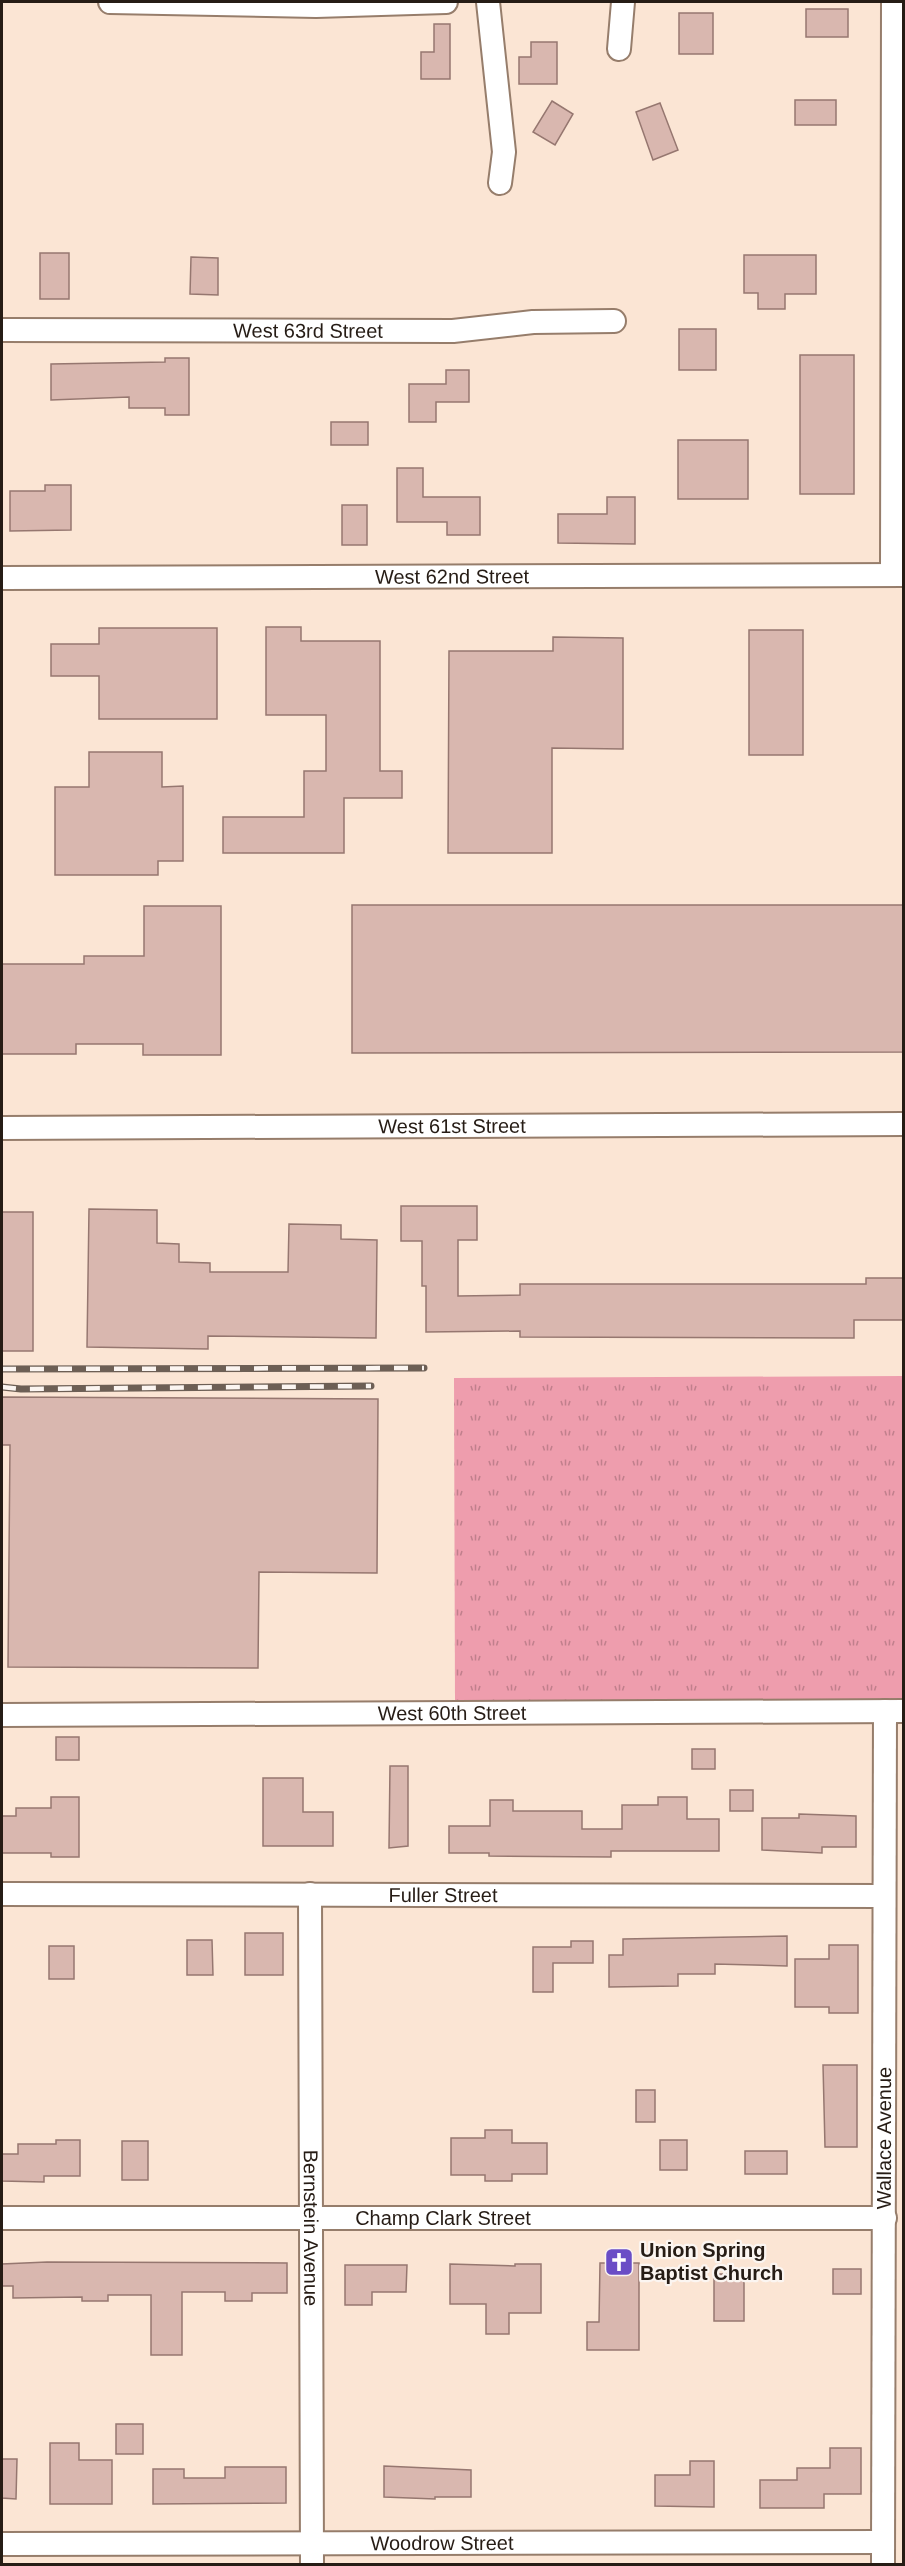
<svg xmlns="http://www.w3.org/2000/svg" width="905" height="2566" font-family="Arial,sans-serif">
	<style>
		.grass { fill: url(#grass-tufts) }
		.building { fill: #d9b7af; stroke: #967770; stroke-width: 1.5 }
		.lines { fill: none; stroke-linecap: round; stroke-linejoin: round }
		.minor-casing { stroke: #967d6b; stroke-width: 26 }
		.minor { stroke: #fff; stroke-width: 22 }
		.rail-casing { stroke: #6d5f55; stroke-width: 7 }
		.rail { stroke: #fbf5f1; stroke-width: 4.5; stroke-dasharray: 14; stroke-linecap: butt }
		.labels { text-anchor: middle; stroke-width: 4.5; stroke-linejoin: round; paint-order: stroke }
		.street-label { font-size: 20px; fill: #261c15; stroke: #fbf5f1 }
		.poi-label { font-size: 20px; font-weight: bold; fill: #261c15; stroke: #fbf5f1; text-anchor: start }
	</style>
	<defs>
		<pattern id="grass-tufts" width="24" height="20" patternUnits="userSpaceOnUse" patternTransform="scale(1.5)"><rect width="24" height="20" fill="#ee9dad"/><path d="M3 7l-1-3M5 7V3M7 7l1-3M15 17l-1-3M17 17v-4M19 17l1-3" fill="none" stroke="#c17f8c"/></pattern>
	</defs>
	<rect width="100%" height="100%" fill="#fbe5d4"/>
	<!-- grass -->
	<path class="grass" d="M903 1376V1700L455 1702 454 1378Z"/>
	<!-- building -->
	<g class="building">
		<rect x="806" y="9" width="42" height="28"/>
		<rect x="679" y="13" width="34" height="41"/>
		<path d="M434 24H450V79H421V52H434Z"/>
		<path d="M531 42H557V84H519V57H531Z"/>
		<rect x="795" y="100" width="41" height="25"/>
		<path d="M552 101 573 114 555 145 533 132Z"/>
		<path d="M660 103 678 150 653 160 636 112Z"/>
		<rect x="40" y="253" width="29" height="46"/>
		<path d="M744 255H816V294H785V309H758V293H744Z"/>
		<path d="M191 257 218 258V295L190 294Z"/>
		<rect x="679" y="329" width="37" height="41"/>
		<rect x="800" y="355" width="54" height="139"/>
		<path d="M165 358H189V415H165V408H129V397L51 400V364L165 362Z"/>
		<path d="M446 370H469V402H436V422H409V384H446Z"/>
		<rect x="331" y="422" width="37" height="23"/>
		<rect x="678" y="440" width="70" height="59"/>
		<path d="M397 468H423V497H480V535H447V522H397Z"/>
		<path d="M45 485H71V530L10 531V491H45Z"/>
		<path d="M607 497H635V544L558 543V514H607Z"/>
		<rect x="342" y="505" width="25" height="40"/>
		<path d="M266 627H301V641H380V771H402V798H344V853H223V817H304V771H326V715H266Z"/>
		<path d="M99 628H217V719H99V676H51V644H99Z"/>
		<rect x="749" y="630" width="54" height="125"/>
		<path d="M553 637 623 638V749L552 748V853H448L449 651H553Z"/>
		<path d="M89 752H162V787L183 786V861H158V875H55V787H89Z"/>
		<path d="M352 905H903V1052L352 1053Z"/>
		<path d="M144 906H221V1055H143V1044H76V1054H2V964H84V956H144Z"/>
		<path d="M401 1206H477V1240H458V1296L520 1295V1284H866V1278H903V1320H854V1338L520 1337V1331L426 1332V1286H422V1241H401Z"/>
		<path d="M89 1209 157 1210V1243L179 1244V1262L210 1263V1272H288L289 1224 341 1225V1239L377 1240 376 1338 208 1336V1349L87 1347Z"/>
		<rect x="2" y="1212" width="31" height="139"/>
		<path d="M2 1397 378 1399 377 1573 259 1572 258 1668 8 1667 10 1445H2Z"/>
		<rect x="56" y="1737" width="23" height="23"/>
		<rect x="692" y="1749" width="23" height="20"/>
		<path d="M390 1766H408V1846L389 1848Z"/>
		<path d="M263 1778H303V1812H333V1846H263Z"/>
		<rect x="730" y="1790" width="23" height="21"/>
		<path d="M51 1797H79V1857H51V1853H2V1816H16V1808H51Z"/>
		<path d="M658 1797H687V1819H719V1851H611V1857L489 1856V1853H449V1826H490V1800H513V1811H582V1829H622V1805H658Z"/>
		<path d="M799 1814 856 1816V1847H822V1853L762 1850V1818H799Z"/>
		<rect x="245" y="1933" width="38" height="42"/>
		<path d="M787 1936V1966L715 1964V1974H678V1986L609 1987V1955H623V1939Z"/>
		<path d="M187 1940H212L213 1975H187Z"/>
		<path d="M571 1941H593V1963H553V1992H533V1947H571Z"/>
		<path d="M829 1945H858V2013H829V2007H795V1959H829Z"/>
		<rect x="49" y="1946" width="25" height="33"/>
		<path d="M823 2065H857V2147H825Z"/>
		<rect x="636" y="2090" width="19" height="32"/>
		<path d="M485 2130H512V2143H547V2174H512V2181H485V2175H451V2138H485Z"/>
		<path d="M56 2140H80V2176H44V2182L2 2181V2154H18V2144H56Z"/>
		<rect x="660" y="2140" width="27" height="30"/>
		<rect x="122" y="2141" width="26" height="39"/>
		<rect x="745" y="2151" width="42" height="23"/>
		<path d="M47 2262 287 2263V2293H252V2301H225V2292H182V2355H151V2295H108V2301H82V2297L13 2298V2286H2V2264Z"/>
		<path d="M600 2263H639V2350H587V2322H599Z"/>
		<path d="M450 2264 515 2266V2264H541V2313H509V2334H486V2304H450Z"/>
		<path d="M345 2265H407L406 2292H372V2305H345Z"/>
		<rect x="833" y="2269" width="28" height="25"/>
		<rect x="714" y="2274" width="30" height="47"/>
		<rect x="116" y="2424" width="27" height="30"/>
		<path d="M50 2443H79V2460H112V2504H50Z"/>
		<path d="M830 2448H861V2494H824V2508H760V2480H797V2468H830Z"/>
		<path d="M2 2459H17L16 2499 2 2498Z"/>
		<path d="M690 2461H714V2507L655 2506V2475H690Z"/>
		<path d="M384 2466 471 2470V2497H435V2499L384 2497Z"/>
		<path d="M225 2467H286V2503L153 2504V2469H184V2478H225Z"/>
	</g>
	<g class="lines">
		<!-- minor casing -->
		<g class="minor-casing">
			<g id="minor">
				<path d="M110 2 316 6 446 2"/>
				<path d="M488 2 504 152 500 183"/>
				<path d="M619 49 623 2"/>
				<path id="s1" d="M2 330 453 331 533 322 614 321"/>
				<path d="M892 575 893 2"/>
				<path id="s2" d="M2 578 904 575"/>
				<path id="s3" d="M2 1128 904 1124"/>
				<path id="s4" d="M2 1715 904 1711"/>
				<path id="s5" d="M2 1894 883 1896"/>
				<path id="s6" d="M310 1894 312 2564"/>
				<path id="s7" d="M2 2218H885"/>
				<path id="s8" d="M2 2544 883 2542"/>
				<path id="s9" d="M883 2564 885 1711"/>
			</g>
		</g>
		<!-- minor -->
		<use href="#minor" class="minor"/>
		<!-- rail casing -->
		<g class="rail-casing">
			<g id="rail">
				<path d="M2 1369 424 1368"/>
				<path d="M2 1387 21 1389 371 1386"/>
			</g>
		</g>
		<!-- rail -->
		<use href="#rail" class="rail"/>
	</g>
	<!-- icons -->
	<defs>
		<g id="church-square" transform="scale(1.5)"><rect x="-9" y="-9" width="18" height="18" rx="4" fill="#6a4dc6" stroke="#fbf5f1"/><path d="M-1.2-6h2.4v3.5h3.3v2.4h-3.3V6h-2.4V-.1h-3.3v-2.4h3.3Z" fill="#fff"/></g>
	</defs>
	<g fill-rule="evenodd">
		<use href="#church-square" x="619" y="2262"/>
	</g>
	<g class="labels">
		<!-- street labels -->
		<g class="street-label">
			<text dy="7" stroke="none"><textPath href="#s1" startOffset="306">West 63rd Street</textPath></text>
			<text dy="7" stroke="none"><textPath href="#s2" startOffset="450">West 62nd Street</textPath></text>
			<text dy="7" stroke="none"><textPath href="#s3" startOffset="450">West 61st Street</textPath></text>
			<text dy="7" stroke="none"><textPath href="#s4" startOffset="450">West 60th Street</textPath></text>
			<text dy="7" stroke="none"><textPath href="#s5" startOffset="441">Fuller Street</textPath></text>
			<text dy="7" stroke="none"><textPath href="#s9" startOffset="426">Wallace Avenue</textPath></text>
			<text dy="7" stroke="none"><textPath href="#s7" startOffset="441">Champ Clark Street</textPath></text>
			<text dy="7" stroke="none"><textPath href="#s6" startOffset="334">Bernstein Avenue</textPath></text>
			<text dy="7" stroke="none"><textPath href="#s8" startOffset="440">Woodrow Street</textPath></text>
		</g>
		<!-- poi labels -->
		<g class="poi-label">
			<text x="640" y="2257">Union Spring<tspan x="640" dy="23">Baptist Church</tspan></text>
		</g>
	</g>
	<!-- border -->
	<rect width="905" height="2566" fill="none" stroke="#261c15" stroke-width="6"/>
</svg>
